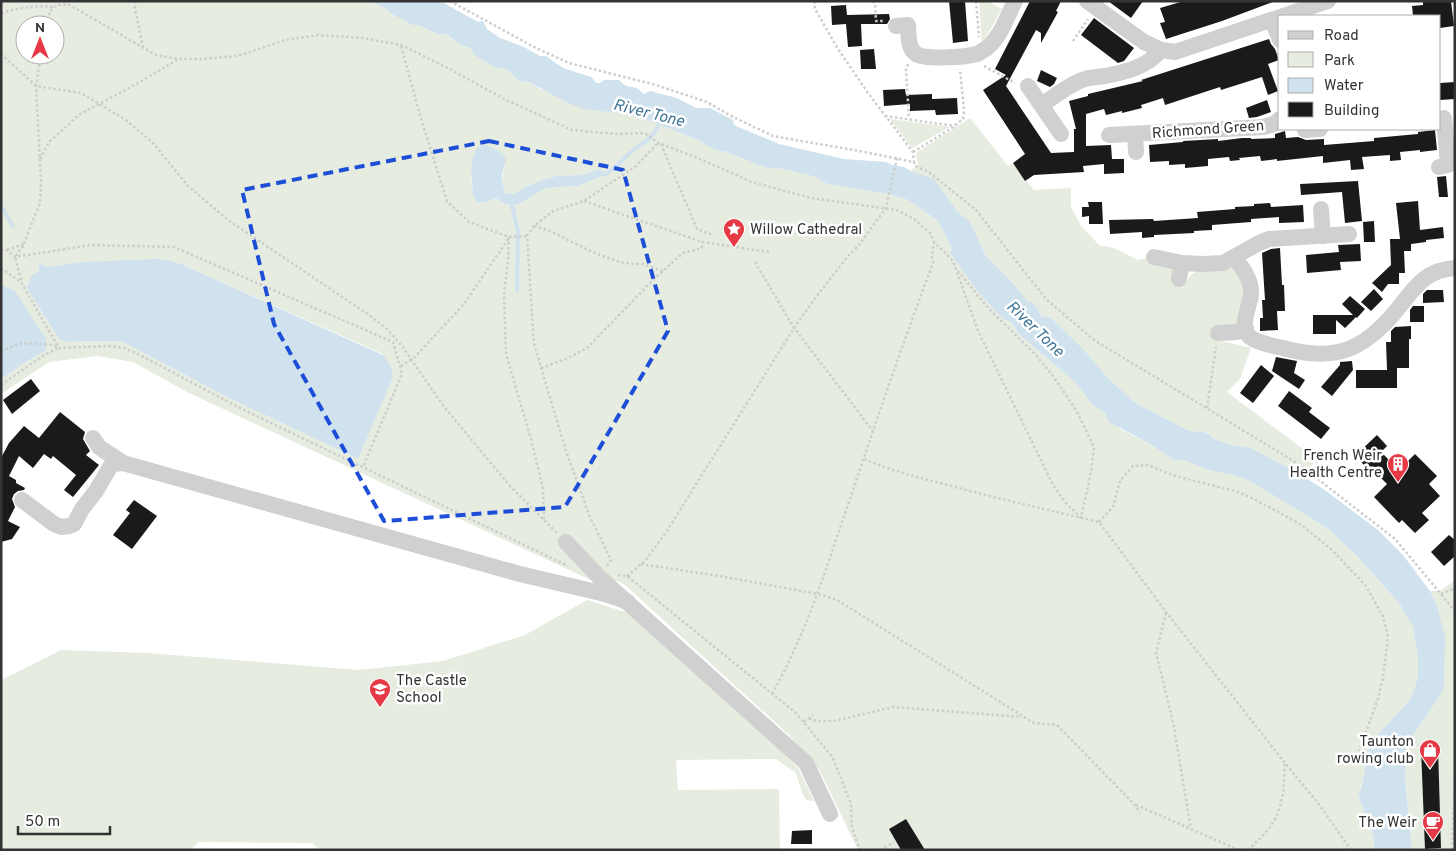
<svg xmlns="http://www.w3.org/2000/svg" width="1456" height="851" font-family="Overpass,sans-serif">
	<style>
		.green { fill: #e6ecdf; fill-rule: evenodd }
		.water { fill: #cfe2ee }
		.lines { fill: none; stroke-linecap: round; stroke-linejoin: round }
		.stream { stroke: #cfe2ee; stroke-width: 4 }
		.building { fill: #1a1a1a }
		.path { stroke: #cdcdcd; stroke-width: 2.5; stroke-dasharray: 2.5 2.5; stroke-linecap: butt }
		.minor { stroke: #d0d0d0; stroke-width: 16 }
		.marked { fill: none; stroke: #1d4ed8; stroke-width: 4; stroke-dasharray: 10 6; stroke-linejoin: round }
		.labels { text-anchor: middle; stroke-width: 5; stroke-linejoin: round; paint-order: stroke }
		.street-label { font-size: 15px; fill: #333; stroke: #fff }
		.poi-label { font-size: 15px; fill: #333; stroke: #fff; text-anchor: end }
		.water-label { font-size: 16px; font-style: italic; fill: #3f7597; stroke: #fff }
	</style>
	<rect width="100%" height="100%" fill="#fff"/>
	<!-- green -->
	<g class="green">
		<path d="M1 1H370L383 7 392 14 419 25 437 34H444L461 45 470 48 474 55 496 68 506 69 519 81 529 82 542 90 617 113 642 118 698 140 715 150 726 152 767 168 785 169 816 177 827 184 888 194 908 200 937 220 942 228 953 250 950 253 978 292 1003 319 1011 322 1020 335 1075 382 1093 405 1105 413 1120 429 1150 444 1175 461 1183 460 1210 470 1234 475 1248 480 1327 528 1355 554 1399 603 1413 627 1418 658V678L1410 700 1380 732 1358 794 1373 836 1375 850H1203L1199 848V850H925L906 819 889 829 901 850H858L820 771 789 735 625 585 618 581 597 583 187 392 133 362 98 356 49 362 1 394V379L24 363 45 351 3 285 1 284ZM25 25H55V55H25ZM473 158 505 166C501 176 502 184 506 194H513L536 182 556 176 582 175 599 169 605 175 578 186 546 188 517 205 505 204 496 198 487 202 477 203C470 190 471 173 473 158ZM169 260 181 264 383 354 358 459 231 399 121 341H94L68 342 32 275 46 267 82 262Z"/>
		<path d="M979 1H987L1002 9 986 37 982 42Z"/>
		<path d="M970 118 1008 166 1013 163 1025 181 1026 180 1034 190 1071 188V207L1081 226 1100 246C1115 246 1125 254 1138 260L1146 258 1170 265 1185 284C1187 280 1189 276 1192 274 1200 268 1226 267 1236 268L1245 291 1239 321 1235 327 1215 328 1214 340 1226 342 1251 348 1240 379 1227 392 1316 459 1304 477 1289 468 1251 448 1232 445 1214 439 1209 434 1203 432 1189 431 1141 406 1132 400 1108 378 1084 350 1050 317H1042L1039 311 1027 301 1024 296 1008 278 986 256 970 222 911 171 918 164 916 153Z"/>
		<path d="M890 119 950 127 912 148Z"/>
		<path d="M1455 580V850H1412L1405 777 1406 750 1412 737 1441 694 1436 603 1430 591H1440ZM1438 748 1440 848 1425 849Z"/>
		<path d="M587 600 625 612 646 625 770 739 798 768 814 801 806 800 802 793 796 773 776 759 676 760 678 790 779 789 780 850H320L312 843 199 842 190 850H1V680L61 650 147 653 359 670 443 661 525 635Z"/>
	</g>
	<!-- water -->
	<g class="water">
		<path d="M370 1H440L478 22 483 21 487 29 500 38 524 47 540 56H546L563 68 591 77 597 83H600L604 80H619L626 86 637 88 644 94 650 91 677 98 696 108H710L733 120 734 125 779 144 844 159 886 162 892 165 904 167 911 171 934 179 957 211 970 222 986 256 1008 278 1024 296 1027 301C1035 303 1039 310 1042 317H1050L1084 350 1108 378 1132 400 1141 406 1189 431 1203 432 1209 434 1214 439 1232 445 1251 448 1289 468 1322 488 1378 530 1403 555 1430 591 1436 603 1445 636 1444 683 1441 694 1412 737 1406 750 1405 777 1412 850H1375L1373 836 1358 794 1362 785 1369 749 1380 732 1410 700 1418 678V658L1413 627 1399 603 1355 554 1327 528 1248 480 1234 475 1210 470 1183 460 1175 461 1150 444 1109 422 1105 413 1093 405 1075 382 1020 335 1011 322 1003 319 978 292 950 253 952 249 942 228 937 220 908 200 888 194 827 184 816 177 785 169 767 168 726 152 715 150 698 140 642 118 617 113 584 109 568 103 529 82 519 81 506 69 496 68 474 55 470 48 461 45 445 34H437L419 25H413L392 14 383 7Z"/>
		<path d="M484 144C490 147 498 150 503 154 509 160 503 167 502 174 501 180 504 188 506 194H513L536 182 556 176 582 175 599 169 604 172 605 175 578 186 546 188 517 205 505 204 496 198 487 202 477 203 473 195 471 169 473 158 477 148Z"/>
		<path d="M155 259 169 260 181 264 383 355 390 365 393 377 358 459 231 399 121 341H94L68 342 60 340 27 288 32 275 39 271 38 267 43 264 46 267 82 262Z"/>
		<path d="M1 284 15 291 46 339 47 346 45 351 24 363 1 379Z"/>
	</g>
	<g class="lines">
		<!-- stream -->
		<g class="stream">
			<path d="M605 175C614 168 622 161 630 153 645 140 651 142 660 122"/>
			<path d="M511 201 518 232 517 290"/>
			<path d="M1 206 13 226"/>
		</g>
	</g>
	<!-- building -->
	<g class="building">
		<path d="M949 1H965L968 41 953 43Z"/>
		<path d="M1030 1H1061L1056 11 1058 12 1041 43V33L1036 30 1006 86 1051 153 1074 152V129H1076L1069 101 1088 96V94L1143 81 1141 80 1269 39 1271 44 1275 49 1279 60 1268 64 1278 91 1268 95 1262 77 1221 90 1220 87 1165 105 1163 98 1141 105 1142 108 1122 113V111L1106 115 1104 109 1086 114V146L1111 145 1112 159H1124V173L1104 174V164L1083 166 1084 172 1034 175 1025 181 1013 163 1025 154 983 90 1006 75 995 69Z"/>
		<path d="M1108 1H1143L1131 18Z"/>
		<path d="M1184 1H1273V2L1222 21 1166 39 1160 23 1165 22 1160 8Z"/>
		<path d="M1423 1H1440V2L1451 1 1454 26 1440 28V16H1413L1412 6 1423 5Z"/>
		<path d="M846 5 847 15 889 14 890 19 887 24H861L862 46 848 47 846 24 832 25 831 6Z"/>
		<path d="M1094 18 1134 48 1124 61 1118 63 1081 35Z"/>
		<path d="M874 49 876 69H861L860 50Z"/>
		<path d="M1041 70 1057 78 1054 84 1050 87 1037 81Z"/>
		<path d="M1455 82V99L1440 100V83Z"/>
		<path d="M905 89 906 95 932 94V99L957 98 958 114 936 115 935 110 910 111V104L884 106 883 90Z"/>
		<path d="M1267 100 1271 112 1257 117 1249 118 1246 108Z"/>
		<path d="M1435 130 1437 150 1420 152V150L1400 152 1401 160 1390 161V155L1362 157 1364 169 1351 170 1350 160 1323 163V156L1277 161V159L1261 161 1260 156 1239 158 1240 160 1230 161 1229 157 1208 159V166L1185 168V164L1169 165V161L1150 162 1149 145 1183 142V141L1218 139V141L1242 138H1251V139L1275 138V134L1285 131 1286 138 1298 137 1306 140 1324 139V145L1374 141V138L1418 134V132Z"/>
		<path d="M1446 176 1448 197H1439L1437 177Z"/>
		<path d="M1358 181 1362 221 1345 223 1342 192 1301 195 1300 184Z"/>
		<path d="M1418 201 1420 230 1443 227 1444 238 1426 240V242L1411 244V251H1404L1405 273H1399V284H1388L1382 292 1372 283 1391 265 1390 239H1400L1396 203Z"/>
		<path d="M1088 202H1102L1103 224H1089V216L1082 217V207H1089Z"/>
		<path d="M1270 203 1271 207 1303 205 1304 222 1279 223V217L1251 219V222L1212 225V230L1194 231V233L1154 235V237L1142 238V232L1110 234 1109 220 1153 219 1154 221 1198 218 1197 212 1235 209V207L1254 206V204Z"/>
		<path d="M1374 221 1375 242H1364L1363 222Z"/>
		<path d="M1360 244 1361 261 1340 262 1341 270 1307 273 1306 255 1339 252 1338 245Z"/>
		<path d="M1280 248 1282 285H1284L1285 311H1277L1278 330 1260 331V318H1263L1262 300H1265L1262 253 1271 249Z"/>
		<path d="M1374 289 1383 299 1371 311 1361 302Z"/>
		<path d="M1427 290H1443L1444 302 1423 303V294Z"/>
		<path d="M1350 296 1365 309 1357 318 1356 317 1345 328 1336 320V334H1313V315H1353L1342 304Z"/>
		<path d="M1413 306H1424V322H1410V310Z"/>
		<path d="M1411 326V339H1409V368H1397V388H1356V370H1387L1386 342H1391V331L1395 327Z"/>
		<path d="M1276 357 1297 361 1294 373 1305 380 1299 389 1272 371Z"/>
		<path d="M1352 361 1353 370 1332 396 1321 387 1340 365V362Z"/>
		<path d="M1261 365 1274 376 1253 403 1240 393Z"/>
		<path d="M31 379 40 391 12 414 3 400Z"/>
		<path d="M1289 391 1312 408 1309 412 1330 428 1321 439 1278 406Z"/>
		<path d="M60 412 85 432 83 439 90 451 86 455 99 465 73 497 64 490 76 475 53 456 51 459 44 454 33 468 19 456 9 476 16 480V483L25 488 24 490 18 491 14 494 12 499 15 507 8 521 20 527 12 539 1 542V458L9 443 24 426 39 438Z"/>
		<path d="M1377 435 1387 446 1381 452 1399 470 1415 454 1437 476 1429 484 1440 496 1422 513 1429 520 1415 533 1402 520 1399 523 1374 497 1387 484 1368 465 1366 467 1355 456Z"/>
		<path d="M134 500 157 516 132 549 113 535 130 513 126 510Z"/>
		<path d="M1449 535 1455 540V556L1444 566 1431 552Z"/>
		<path d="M1438 747 1441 848 1425 849 1421 748Z"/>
		<path d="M906 819 925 850H901L889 829Z"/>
		<path d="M812 830V844H791L792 831Z"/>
	</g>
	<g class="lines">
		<!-- path -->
		<g class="path">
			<path d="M135 1V8L143 48"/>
			<path d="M450 1 534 47 569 63 656 85 707 102 731 116 773 136 865 152 914 162 915 166 929 172 976 210 1046 299 1094 340 1297 463 1395 539 1455 611"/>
			<path d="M814 1 815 9 838 49 868 93 913 152 914 162"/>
			<path d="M873 1 875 3 876 21H884"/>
			<path d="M976 1 979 37"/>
			<path d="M814 2 840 1"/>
			<path d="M1 13C19 8 36 5 54 7"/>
			<path d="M47 25 50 11 57 5 68 4 156 55 178 59H201L238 56 285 40 318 35 362 38 401 45 450 69 504 99 572 130 615 134 641 133 649 135 656 142 693 156 752 182 811 198 897 210 914 219 930 233 934 242 953 261 978 331 1053 485 1066 503 1081 518"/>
			<path d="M1073 41 1088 19"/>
			<path d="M401 46 422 122 447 201 469 222 509 237 527 236"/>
			<path d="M1 54 36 86 81 93 126 120 154 144 187 185 228 220 369 315 387 329 402 346 442 404 510 486 557 533"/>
			<path d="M908 64 906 70 909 119"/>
			<path d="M984 66 1015 83"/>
			<path d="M885 116 955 126"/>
			<path d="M661 144 697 229 712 235"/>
			<path d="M913 152 952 128 963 119 964 111 960 69"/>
			<path d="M40 159 49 142 80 114 131 87 177 60"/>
			<path d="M584 201 702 242 769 252"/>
			<path d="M534 226 550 231 592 252 620 262 634 264H643L663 271"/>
			<path d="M509 237 508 260 504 295 506 354 531 439 543 489 544 520"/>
			<path d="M7 250 24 244"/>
			<path d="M1 251 7 250 15 257 91 245 174 247 393 342 402 374 363 467"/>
			<path d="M755 262 794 328 873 431"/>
			<path d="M1 268 21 282 59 348 110 346 124 348 136 353 240 408 568 566"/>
			<path d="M958 271 989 309 1036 355 1053 376 1076 410 1094 447 1091 472 1081 518"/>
			<path d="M21 280 15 257 23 246 40 203 41 180 36 86 41 55"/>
			<path d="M1 351 22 343 52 345 58 347"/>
			<path d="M401 366 415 357 464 304 509 238"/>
			<path d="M541 368 568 358 587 348 656 277 683 253 702 248V242"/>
			<path d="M1 385 44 355 59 348"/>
			<path d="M1207 408 1216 347"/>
			<path d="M864 459 881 466 906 474 993 497 1099 522 1166 612 1285 763 1318 803 1351 850"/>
			<path d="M1099 522 1113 507 1120 481 1133 466 1148 465 1172 475 1238 492 1254 499 1300 524 1331 549 1366 586 1383 616 1388 637 1383 678 1378 699 1359 751"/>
			<path d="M641 564 725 577 818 594 837 600 1034 723 1057 725 1135 805 1140 813"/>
			<path d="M607 566 611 560 590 517 566 451 534 344 527 236 534 226 553 211 584 201 636 166 658 143"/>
			<path d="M618 575 627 576 796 713 833 758 851 804 852 828 860 850"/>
			<path d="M627 576 645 561 665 534 794 328 816 297 848 256 859 245 886 208 897 158"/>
			<path d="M1441 594 1455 588"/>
			<path d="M1166 613 1156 653 1173 722 1191 829"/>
			<path d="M772 694C807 632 828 563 851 496 877 418 904 340 933 263L932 256 934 243"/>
			<path d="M809 718 816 721H834L893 707 1022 717"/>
			<path d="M804 722 813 715"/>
			<path d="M1136 805 1239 850"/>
			<path d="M880 850 894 842"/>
			<path d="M1248 850C1258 840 1270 830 1276 817 1284 801 1284 780 1285 763"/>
			<path d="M1452 850 1455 776"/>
		</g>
		<!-- minor -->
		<g class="minor">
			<path d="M1087 1 1144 42 1161 50 1175 52 1280 17"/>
			<path d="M1283 16 1328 1"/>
			<path d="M1272 20 1280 40"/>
			<path d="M896 26 908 25C909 35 907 48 916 54 925 60 967 57 977 54 981 52 984 50 987 48 1001 36 1007 17 1015 1"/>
			<path d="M1028 86 1061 134"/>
			<path d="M1042 105C1053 97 1069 85 1082 80 1089 77 1098 77 1105 76 1126 72 1147 67 1161 50"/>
			<path d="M1305 130 1320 129"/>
			<path d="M1135 134 1136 152"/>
			<path d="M1109 135 1264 127 1274 124 1280 119"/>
			<path d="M1439 167 1448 165 1444 118"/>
			<path d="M1321 209 1323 236"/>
			<path d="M1349 234 1269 239 1259 243 1234 257C1242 267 1252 280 1251 294 1250 306 1240 324 1248 335 1253 342 1274 346 1283 348 1334 362 1363 351 1396 311 1414 289 1424 270 1455 268"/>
			<path d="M1154 257 1182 263 1203 264 1223 263 1234 257"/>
			<path d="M1179 279 1182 263"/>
			<path d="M1218 333 1236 332 1246 329"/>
			<path d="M93 438 99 447 123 463 520 574 605 594 628 602"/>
			<path d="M22 500 54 524 61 527 69 526 74 524 82 509 96 491 110 467 113 464 123 463"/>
			<path d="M566 542 599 577 806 763 830 814"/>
		</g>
	</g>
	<!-- marked area -->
	<path class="marked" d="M489 141 623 170 668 331 565 507 384 521 274 324 242 190Z"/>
	<!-- icons -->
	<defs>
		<g id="sight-pin" transform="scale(1.125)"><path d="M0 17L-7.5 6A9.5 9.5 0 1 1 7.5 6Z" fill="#e63946" stroke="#fff"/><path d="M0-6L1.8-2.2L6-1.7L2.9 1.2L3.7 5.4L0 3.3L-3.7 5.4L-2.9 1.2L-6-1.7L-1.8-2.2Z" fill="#fff"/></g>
		<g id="building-pin" transform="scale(1.125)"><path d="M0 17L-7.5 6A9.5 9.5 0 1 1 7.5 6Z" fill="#e63946" stroke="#fff"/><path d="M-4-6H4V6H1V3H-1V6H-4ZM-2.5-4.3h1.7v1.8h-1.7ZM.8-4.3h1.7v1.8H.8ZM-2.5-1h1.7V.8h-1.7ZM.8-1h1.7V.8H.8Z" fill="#fff"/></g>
		<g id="school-pin" transform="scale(1.125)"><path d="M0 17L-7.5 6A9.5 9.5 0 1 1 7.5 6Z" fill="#e63946" stroke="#fff"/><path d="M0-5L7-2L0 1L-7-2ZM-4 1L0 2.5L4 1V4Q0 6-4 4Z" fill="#fff"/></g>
		<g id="shop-pin" transform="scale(1.125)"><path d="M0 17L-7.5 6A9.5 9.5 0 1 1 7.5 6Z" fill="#e63946" stroke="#fff"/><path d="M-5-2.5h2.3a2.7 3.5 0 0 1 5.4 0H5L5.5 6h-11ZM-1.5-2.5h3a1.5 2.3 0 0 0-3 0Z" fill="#fff"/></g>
		<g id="cafe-pin" transform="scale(1.125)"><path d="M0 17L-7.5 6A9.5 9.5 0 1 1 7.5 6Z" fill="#e63946" stroke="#fff"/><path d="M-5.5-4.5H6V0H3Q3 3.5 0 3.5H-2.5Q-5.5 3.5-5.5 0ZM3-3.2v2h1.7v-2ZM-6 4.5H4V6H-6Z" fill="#fff"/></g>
	</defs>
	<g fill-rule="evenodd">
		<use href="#sight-pin" x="734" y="229"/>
		<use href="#building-pin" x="1398" y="464"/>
		<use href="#school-pin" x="380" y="689"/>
		<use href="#shop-pin" x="1430" y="750"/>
		<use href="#cafe-pin" x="1433" y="822"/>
	</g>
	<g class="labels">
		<!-- street labels -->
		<g class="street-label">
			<text transform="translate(1208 129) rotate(-4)" y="5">Richmond Green</text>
		</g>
		<!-- poi labels -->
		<g class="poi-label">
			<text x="750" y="234" text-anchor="start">Willow Cathedral</text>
			<text x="1382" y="460">French Weir<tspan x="1382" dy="17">Health Centre</tspan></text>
			<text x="396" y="685" text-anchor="start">The Castle<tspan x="396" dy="17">School</tspan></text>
			<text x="1414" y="746">Taunton<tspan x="1414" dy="17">rowing club</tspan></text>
			<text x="1417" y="827">The Weir</text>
		</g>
		<!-- water labels -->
		<g class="water-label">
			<text transform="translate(649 112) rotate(14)" y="6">River Tone</text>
			<text transform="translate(1036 328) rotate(44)" y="6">River Tone</text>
		</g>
	</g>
	<!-- border -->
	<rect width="1456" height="851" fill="none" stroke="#333333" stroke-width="5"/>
	<!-- legend -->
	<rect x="1278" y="15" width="162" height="115" fill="#ffffff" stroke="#adadad"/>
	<rect x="1288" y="31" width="25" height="8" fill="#d0d0d0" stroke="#adadad"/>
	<text x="1324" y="40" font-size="15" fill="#333333">Road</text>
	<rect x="1288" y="52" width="25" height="15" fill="#e6ecdf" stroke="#adadad"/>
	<text x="1324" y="65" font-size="15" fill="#333333">Park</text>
	<rect x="1288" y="78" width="25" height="15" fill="#cfe2ee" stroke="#adadad"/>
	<text x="1324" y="90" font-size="15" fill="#333333">Water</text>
	<rect x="1288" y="102" width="25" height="15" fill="#1a1a1a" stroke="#adadad"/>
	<text x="1324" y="115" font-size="15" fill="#333333">Building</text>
	<!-- north arrow -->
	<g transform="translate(40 40)"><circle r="24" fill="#ffffff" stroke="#adadad"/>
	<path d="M0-4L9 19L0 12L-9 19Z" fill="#e63946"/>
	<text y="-8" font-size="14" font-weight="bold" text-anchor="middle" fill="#333333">N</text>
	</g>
	<!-- scale -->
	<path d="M18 826v8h92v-8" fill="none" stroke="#333333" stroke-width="2.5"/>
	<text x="25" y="826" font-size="15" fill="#333333" stroke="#ffffff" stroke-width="4" paint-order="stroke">50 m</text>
</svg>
